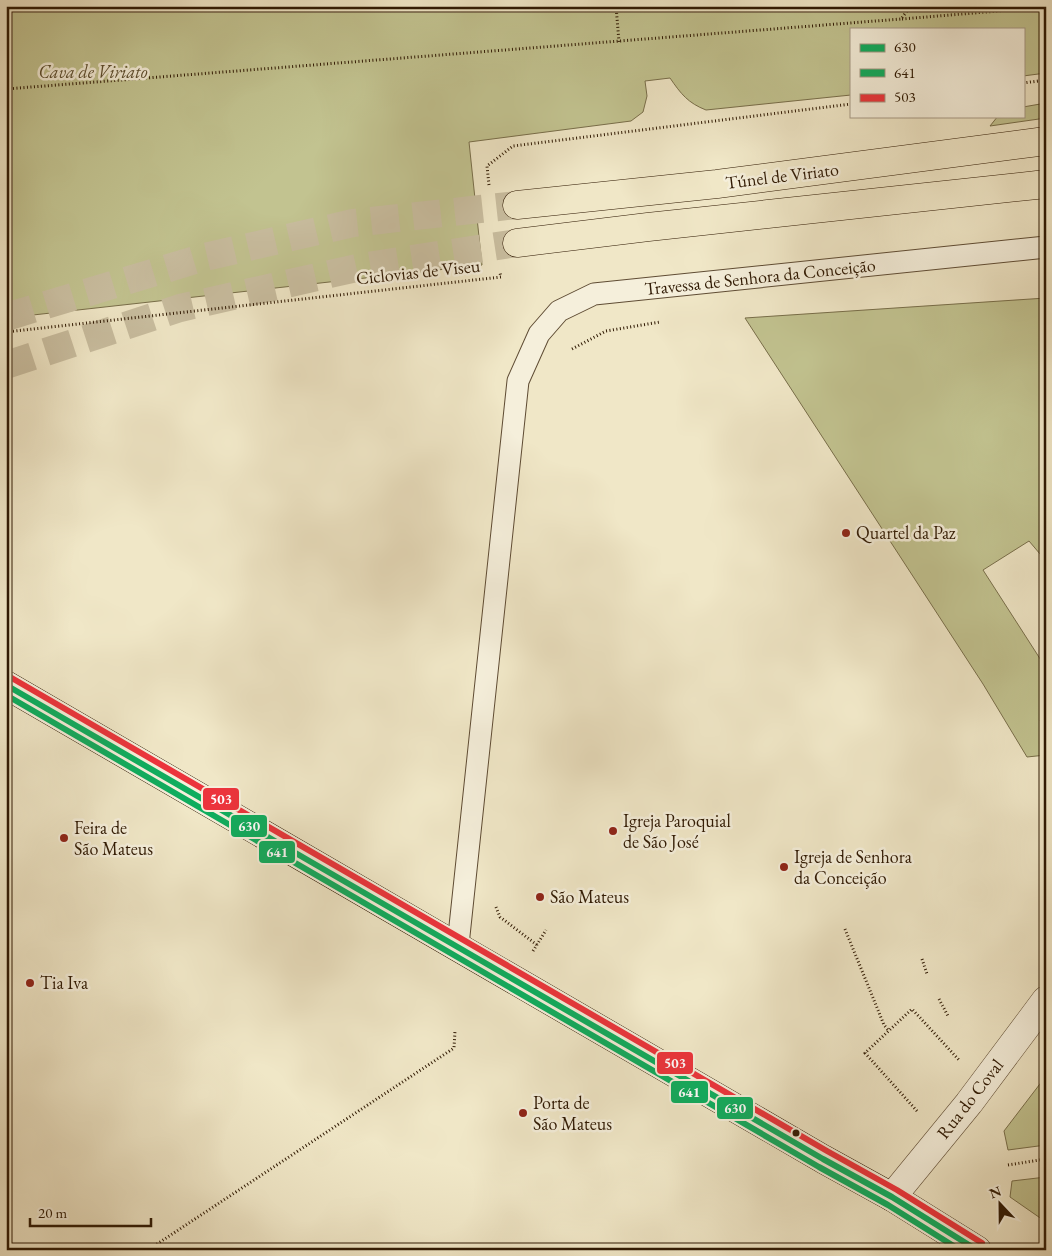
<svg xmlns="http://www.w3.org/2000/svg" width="1052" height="1256" font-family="'EB Garamond',serif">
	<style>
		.green { fill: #c2c390; stroke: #786e4a }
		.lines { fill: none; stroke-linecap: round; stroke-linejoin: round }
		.primary-tunnel { stroke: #c9bea0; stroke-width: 28; stroke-dasharray: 28 14; stroke-linecap: butt }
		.lane-casing { stroke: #5f4c34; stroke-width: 23 }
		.street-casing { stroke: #5f4c34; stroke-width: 29 }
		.secondary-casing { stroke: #2f1903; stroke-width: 29 }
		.primary-casing { stroke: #2f1903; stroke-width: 29 }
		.path { stroke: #2f1903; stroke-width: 3; stroke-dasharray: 1 2.5; stroke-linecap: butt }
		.lane { stroke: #f5efdb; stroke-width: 21 }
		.street { stroke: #f5efdb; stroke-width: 28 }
		.secondary { stroke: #f5efdb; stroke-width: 28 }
		.primary { stroke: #f0e7c7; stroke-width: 28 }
		.bus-1-casing { stroke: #f5efdb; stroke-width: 10 }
		.bus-2-casing { stroke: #f5efdb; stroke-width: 10 }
		.bus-3-casing { stroke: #f5efdb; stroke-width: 10 }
		.bus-1 { stroke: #0fad5e; stroke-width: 6 }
		.bus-2 { stroke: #0fad5e; stroke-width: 6 }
		.bus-3 { stroke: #ec343c; stroke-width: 6 }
		.poi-dot { fill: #8f2418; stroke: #f5efdb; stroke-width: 2 }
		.bus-dot { fill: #2f1903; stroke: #f5efdb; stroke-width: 2 }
		.labels { text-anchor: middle; stroke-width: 5; stroke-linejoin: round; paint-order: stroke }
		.park-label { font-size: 18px; font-style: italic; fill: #5b4c2d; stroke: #f5efdb }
		.street-label { font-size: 18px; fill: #2f1903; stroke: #f5efdb }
		.poi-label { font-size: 18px; fill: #2f1903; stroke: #f5efdb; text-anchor: start }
		.line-badge { stroke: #f5efdb; stroke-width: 2 }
		.badge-label { font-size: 14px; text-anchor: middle; font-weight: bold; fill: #fff }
	</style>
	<rect width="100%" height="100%" fill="#f0e7c7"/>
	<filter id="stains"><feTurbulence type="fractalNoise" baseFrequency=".004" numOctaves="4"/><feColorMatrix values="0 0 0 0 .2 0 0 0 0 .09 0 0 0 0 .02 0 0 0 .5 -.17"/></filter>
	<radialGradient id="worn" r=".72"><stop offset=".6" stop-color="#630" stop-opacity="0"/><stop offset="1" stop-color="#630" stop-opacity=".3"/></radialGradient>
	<!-- green -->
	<g class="green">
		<path d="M6 6H1046V73L1023 76V29H851V95L706 110C688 103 681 94 670 78L645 81 647 96 643 112 631 121 469 142 482 265 6 318Z"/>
		<path d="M1046 103V118L990 126 998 116H1023V107Z"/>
		<path d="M1046 298V561L1029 541 983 570 1046 668V717L1040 720 1046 735V755L1027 757 983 684 745 318Z"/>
		<path d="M1046 1076V1145L1008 1150 1004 1131Z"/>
		<path d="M1046 1177V1222L1010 1197 1012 1181Z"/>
	</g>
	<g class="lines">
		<!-- primary-tunnel -->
		<g class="primary-tunnel">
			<path d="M6 317 205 257 353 223 517 205"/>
			<path d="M6 365 180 308 361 267 517 243"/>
		</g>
		<!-- lane casing -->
		<g class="lane-casing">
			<path id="lane" d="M458 945 518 381 539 334 559 311 594 294 1046 247"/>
		</g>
		<!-- street casing -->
		<g class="street-casing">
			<path id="street" d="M892 1197 969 1103 1046 1000"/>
		</g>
		<!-- secondary casing -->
		<g class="secondary-casing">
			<path id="secondary" d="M6 685 823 1159 892 1197 977 1250"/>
		</g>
		<!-- primary casing -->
		<g class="primary-casing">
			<g id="primary">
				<path d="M517 205 717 184 1046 141"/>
				<path d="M517 243 648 227 1046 184"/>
			</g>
		</g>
		<!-- path -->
		<g class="path">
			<path d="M616 6 619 42"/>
			<path d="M902 19 1046 7"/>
			<path d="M1023 83 1046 80"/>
			<path d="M6 89 901 19 911 6"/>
			<path d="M489 185 487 166 513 146 851 104"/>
			<path d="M6 332 501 277 500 273"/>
			<path d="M572 349 606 331 660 322"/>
			<path d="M496 907 500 917 537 945"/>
			<path d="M845 929 884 1025 889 1031"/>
			<path d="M533 951 546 930"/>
			<path d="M922 959 927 974"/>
			<path d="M939 999 948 1016"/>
			<path d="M917 1111 865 1053 912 1009 959 1060"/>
			<path d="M1008 1165 1046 1159"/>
			<path d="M148 1250 454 1048 455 1031"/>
		</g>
		<!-- lane -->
		<use href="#lane" class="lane"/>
		<!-- street -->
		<use href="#street" class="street"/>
		<!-- secondary -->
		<use href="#secondary" class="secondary"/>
		<!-- primary -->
		<use href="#primary" class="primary"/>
		<!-- bus-1 casing -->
		<g class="bus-1-casing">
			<path id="bus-1" d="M6 685 823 1159 892 1197 977 1250"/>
		</g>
		<!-- bus-2 casing -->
		<g class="bus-2-casing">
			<path id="bus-2" d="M6 695 819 1167 888 1205 960 1250"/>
		</g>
		<!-- bus-3 casing -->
		<g class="bus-3-casing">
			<path id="bus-3" d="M10 677 827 1151 897 1190 982 1243"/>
		</g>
		<!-- bus-1 -->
		<use href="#bus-1" class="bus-1"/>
		<!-- bus-2 -->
		<use href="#bus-2" class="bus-2"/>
		<!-- bus-3 -->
		<use href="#bus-3" class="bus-3"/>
	</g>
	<!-- markers -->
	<g class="poi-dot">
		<circle cx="846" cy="533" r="5"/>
		<circle cx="613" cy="831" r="5"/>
		<circle cx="64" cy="838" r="5"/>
		<circle cx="784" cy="867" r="5"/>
		<circle cx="540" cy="897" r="5"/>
		<circle cx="30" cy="983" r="5"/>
		<circle cx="523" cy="1113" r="5"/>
	</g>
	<circle class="bus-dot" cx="796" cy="1133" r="4.5"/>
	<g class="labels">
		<!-- park labels -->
		<g class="park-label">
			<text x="93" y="78">Cava de Viriato</text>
		</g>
		<!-- street labels -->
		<g class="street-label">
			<text transform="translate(782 176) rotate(-7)" y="6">Túnel de Viriato</text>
			<text transform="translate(418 272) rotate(-6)" y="6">Ciclovias de Viseu</text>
			<text transform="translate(760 277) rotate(-6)" y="6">Travessa de Senhora da Conceição</text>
			<text transform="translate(970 1099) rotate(-52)" y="6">Rua do Coval</text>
		</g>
		<!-- poi labels -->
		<g class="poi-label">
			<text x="856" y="539">Quartel da Paz</text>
			<text x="623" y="827">Igreja Paroquial<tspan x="623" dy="21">de São José</tspan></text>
			<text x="74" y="834">Feira de<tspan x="74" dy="21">São Mateus</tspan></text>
			<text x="794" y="863">Igreja de Senhora<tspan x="794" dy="21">da Conceição</tspan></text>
			<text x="550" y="903">São Mateus</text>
			<text x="40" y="989">Tia Iva</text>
			<text x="533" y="1109">Porta de<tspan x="533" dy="21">São Mateus</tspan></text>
		</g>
	</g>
	<g class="line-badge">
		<rect x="202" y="787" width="38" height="24" rx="5" fill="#ec343c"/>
		<rect x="230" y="814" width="38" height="24" rx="5" fill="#0fad5e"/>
		<rect x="258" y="840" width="38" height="24" rx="5" fill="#0fad5e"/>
		<rect x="656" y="1051" width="38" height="24" rx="5" fill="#ec343c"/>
		<rect x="670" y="1080" width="39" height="24" rx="5" fill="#0fad5e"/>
		<rect x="716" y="1096" width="38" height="24" rx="5" fill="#0fad5e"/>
	</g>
	<g class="badge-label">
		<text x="221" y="804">503</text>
		<text x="249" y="831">630</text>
		<text x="277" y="857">641</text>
		<text x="675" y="1068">503</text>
		<text x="689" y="1097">641</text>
		<text x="735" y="1113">630</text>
	</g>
	<!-- margin -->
	<rect width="1052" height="1256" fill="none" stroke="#f0e7c7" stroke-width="25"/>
	<rect x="8" y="8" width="1037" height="1241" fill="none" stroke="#2f1903" stroke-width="2.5"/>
	<rect x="12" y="12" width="1027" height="1231" fill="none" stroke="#2f1903"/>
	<!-- legend -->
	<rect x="850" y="28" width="175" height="90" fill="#f5efdb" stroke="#a69985"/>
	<rect x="860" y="44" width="25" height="8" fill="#0fad5e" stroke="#a69985"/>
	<text x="894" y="52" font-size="15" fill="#2f1903">630</text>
	<rect x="860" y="69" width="25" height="8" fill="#0fad5e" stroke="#a69985"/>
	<text x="894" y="78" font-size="15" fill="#2f1903">641</text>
	<rect x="860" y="94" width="25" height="8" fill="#ec343c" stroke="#a69985"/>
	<text x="894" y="102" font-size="15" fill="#2f1903">503</text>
	<!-- north arrow -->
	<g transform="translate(1000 1204) rotate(338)" stroke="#f5efdb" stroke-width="4" paint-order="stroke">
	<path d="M0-4L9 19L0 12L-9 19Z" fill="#2f1903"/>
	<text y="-8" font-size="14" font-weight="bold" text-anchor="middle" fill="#2f1903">N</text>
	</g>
	<!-- scale -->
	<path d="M30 1218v8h121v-8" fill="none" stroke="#2f1903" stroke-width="2.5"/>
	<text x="38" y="1218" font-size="15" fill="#2f1903" stroke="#f5efdb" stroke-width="4" paint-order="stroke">20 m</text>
	<rect width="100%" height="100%" filter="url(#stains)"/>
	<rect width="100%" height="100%" fill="url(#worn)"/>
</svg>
